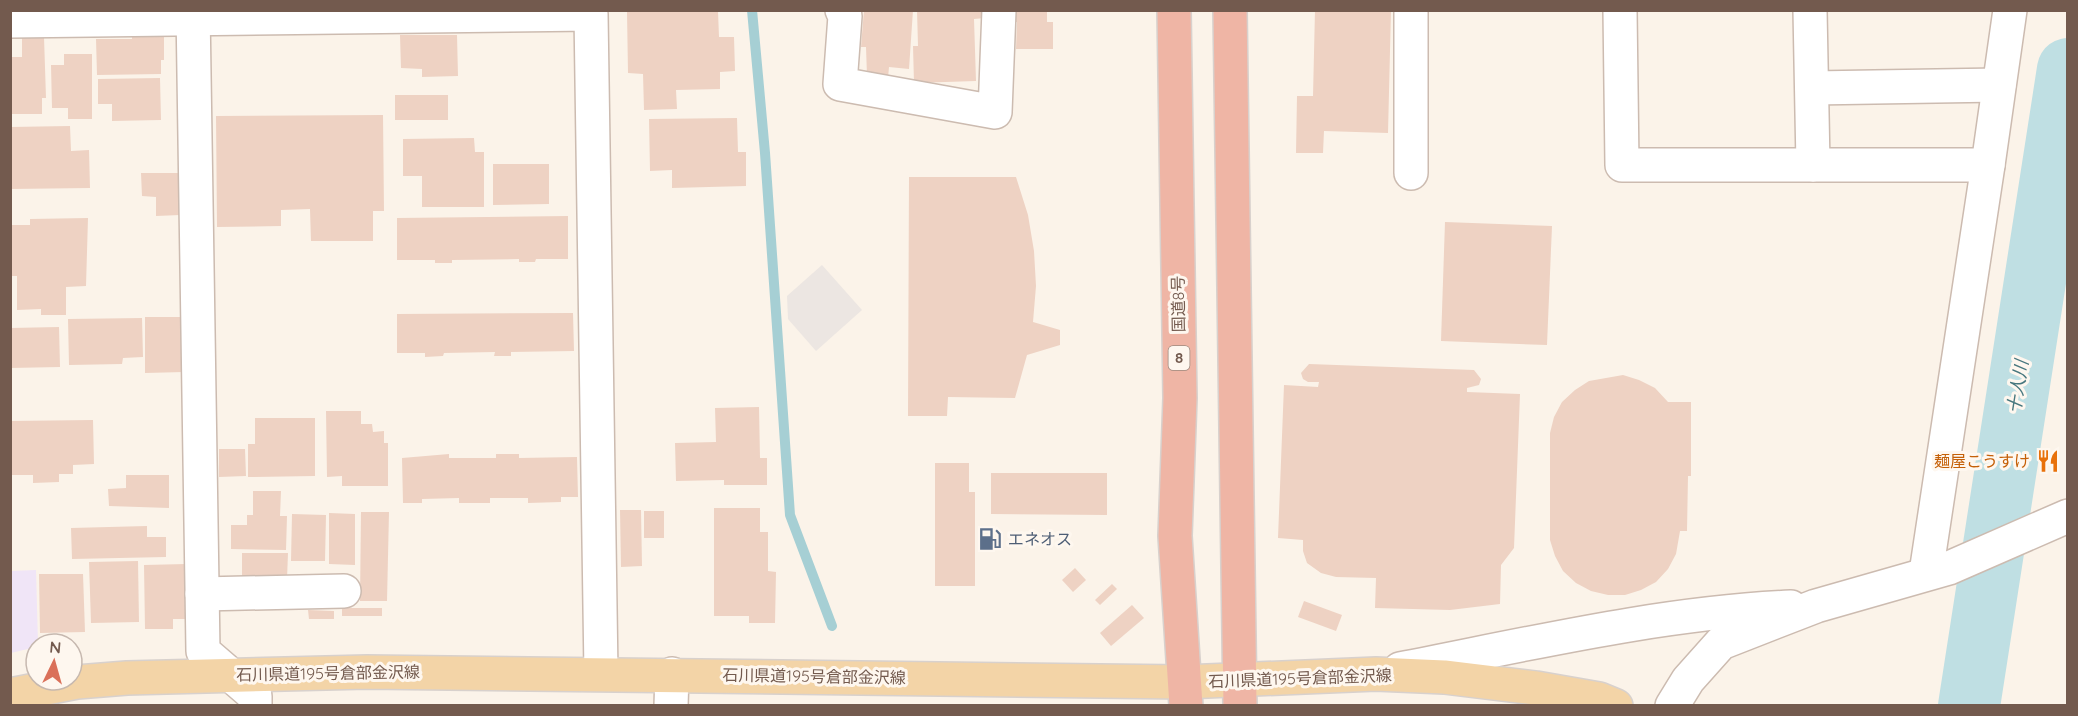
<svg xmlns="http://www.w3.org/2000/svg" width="2078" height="716" font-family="Quicksand,'Noto Sans JP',sans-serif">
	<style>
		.industrial { fill: #ece6e2 }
		.education { fill: #f0e5f7 }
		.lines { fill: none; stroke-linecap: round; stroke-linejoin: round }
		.stream { stroke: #a6cfd4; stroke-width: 10 }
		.river { stroke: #bfdfe3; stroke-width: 62 }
		.building { fill: #eed2c3 }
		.minor-casing { stroke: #ccbbb0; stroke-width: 36 }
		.major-casing { stroke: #d8d1cd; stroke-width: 36 }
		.highway-casing { stroke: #d8d1cd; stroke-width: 36 }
		.minor { stroke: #fff; stroke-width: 33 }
		.major { stroke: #f3d4a7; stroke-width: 33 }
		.highway { stroke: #efb5a5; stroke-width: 33 }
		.labels { text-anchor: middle; stroke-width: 6; stroke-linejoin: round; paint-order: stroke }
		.shield { fill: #fef7ef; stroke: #9d897e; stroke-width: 1.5 }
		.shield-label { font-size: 15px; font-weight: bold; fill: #735a4e }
		.street-label { font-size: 16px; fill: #735a4e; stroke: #fef7ef }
		.food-label { font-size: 16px; fill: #c56008; stroke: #fef7ef; text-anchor: end }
		.service-label { font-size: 16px; fill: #4e5e75; stroke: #fef7ef; text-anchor: start }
		.water-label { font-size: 18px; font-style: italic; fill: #47777e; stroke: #fef7ef }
	</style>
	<rect width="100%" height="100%" fill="#fbf3e9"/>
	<!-- industrial -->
	<path class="industrial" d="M822 265 862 310 816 351 788 319 787 296Z"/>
	<!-- education -->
	<path class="education" d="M36 570 38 644 36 647 11 653V571Z"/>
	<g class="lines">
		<!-- stream -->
		<path class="stream" d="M752 10 765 153 790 515 832 626"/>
		<!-- river -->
		<path class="river" d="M1969 706 2068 69"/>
	</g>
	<!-- building -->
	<g class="building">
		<path d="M864 10H913L909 69 889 67 888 78 867 76 866 47H861Z"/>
		<path d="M917 10H985V18L974 19 976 81 914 83 913 46H918Z"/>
		<path d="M1013 10H1047V22H1053V49H1016L1017 22H1013Z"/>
		<path d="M1315 10H1391L1388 133 1324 131 1323 153H1296L1297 96H1313Z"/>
		<path d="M718 11 719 37H734L735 71 720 72V89L676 90 677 109 644 110 643 74 628 73 627 12Z"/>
		<path d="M164 32V60H161V74L97 75 96 39H132V33Z"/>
		<path d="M400 35H457L458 76 422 77V69L401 68Z"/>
		<path d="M44 37 46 98H42V114H10V57H22V38Z"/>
		<path d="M64 54H92V119H68V108H52L51 65H64Z"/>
		<path d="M160 78 161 120 112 121V104H98V79Z"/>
		<rect x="395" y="95" width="53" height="25"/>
		<path d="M383 115 384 211H373V241H311L310 209 281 210V226L217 227 216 116Z"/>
		<path d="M737 118 738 152H746V186L672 188V170L650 171 649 119Z"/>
		<path d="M70 126 71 151 89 150 90 188 10 189V127Z"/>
		<path d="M474 138 475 152H484V207H422V176H403V139Z"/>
		<path d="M493 164H549V204L493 205Z"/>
		<path d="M141 173H179L180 215 156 216V197L142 196Z"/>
		<path d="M909 177H1016L1028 215 1034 251 1036 286 1033 322 1060 330V345L1027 355 1015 398 948 397 947 416H908Z"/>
		<path d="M568 216V259H536L535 262H519V259L452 260V263H435V260H397V218Z"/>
		<path d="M88 218 86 286 66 287V315H41V309L17 310V276H10V225H30V219Z"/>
		<path d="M1445 222 1552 226 1547 345 1441 341Z"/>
		<path d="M573 313 574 351 511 352V356H494L495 352 444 353 443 356 425 357V353H397V314Z"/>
		<path d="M145 317H183L184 372 145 373Z"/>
		<path d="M142 318 143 357 123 358 122 364 69 365 68 319Z"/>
		<path d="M59 327 60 367 10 368V328Z"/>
		<path d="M1309 364 1474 370 1481 379 1479 385 1467 388V392L1520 394 1514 548 1501 565 1500 604 1450 610 1375 608 1376 578 1336 577 1321 573 1307 563 1303 551V540L1278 538 1284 385 1318 387 1319 382H1308L1303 379 1301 373Z"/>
		<path d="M1623 375 1639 380 1655 388 1668 402H1691V476H1688L1687 531H1680L1676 554 1668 569 1656 582 1641 590 1625 595H1608L1591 591 1576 583 1563 571 1555 556 1550 540V433L1554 417 1562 402 1575 390 1589 381Z"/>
		<path d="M759 407 760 458H767V485H724V480L676 481 675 443 716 442 715 408Z"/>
		<path d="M326 411H361V424H372L373 432 384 431V443H388V486H342V476L327 477Z"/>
		<path d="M255 418H315V476L248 477V444H255Z"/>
		<path d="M93 420 94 464 73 465V474H59V482L33 483V475H10V421Z"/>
		<path d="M219 449H245L246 476 219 477Z"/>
		<path d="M449 454V458H496V454H519V458L577 457 578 497H561V502L528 503V498H490V503H459V498L422 499V503H403L402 458Z"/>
		<path d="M935 463H969V492H975V586H935Z"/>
		<path d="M991 473H1107V515L991 514Z"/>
		<path d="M126 475H169V508L109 506 108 489 126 488Z"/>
		<path d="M253 491H281L280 516H287L286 550 231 549V525H247V515H253Z"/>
		<path d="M714 508H760V532H768V571L776 572 775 623H749V616H714Z"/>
		<path d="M620 510H641L642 566 621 567Z"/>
		<rect x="644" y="511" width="20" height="27"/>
		<path d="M361 512H389L387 601H360Z"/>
		<path d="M329 513 355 514V565L329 564Z"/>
		<path d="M292 514 326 515 325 561H291Z"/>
		<path d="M147 526V537H166V557L72 559 71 528Z"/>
		<path d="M242 553H288L287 579 242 578Z"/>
		<path d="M138 561 139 622 91 623 89 562Z"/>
		<path d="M186 564 187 619H173V629H145L144 565Z"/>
		<path d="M1075 568 1086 580 1073 592 1062 580Z"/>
		<path d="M39 574H83L85 632 40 633Z"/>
		<path d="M1112 584 1117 589 1100 605 1095 600Z"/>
		<path d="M1304 601 1342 615 1336 631 1298 617Z"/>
		<path d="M1132 605 1144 618 1111 646 1100 633Z"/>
		<rect x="342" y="608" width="40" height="8"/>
		<path d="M308 610 334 611V619H309Z"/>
	</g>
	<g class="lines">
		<!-- minor casing -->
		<g class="minor-casing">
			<g id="minor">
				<path d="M193 10 203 651 255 696V706"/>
				<path d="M842 10 845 16 840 84 995 112 999 10"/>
				<path d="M1620 10 1622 165H1988L1926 573"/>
				<path d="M1810 10 1813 165"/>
				<path d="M10 21 591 14 601 673"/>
				<path d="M1812 88 1999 85"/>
				<path d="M1988 165 2010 10"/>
				<path d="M1411 173V10"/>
				<path d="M202 594 344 591"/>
				<path d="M1400 669C1529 644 1659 613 1791 607"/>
				<path d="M671 706 672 674"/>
				<path d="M1672 706 1688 680 1721 643 1816 606 1949 568 2068 516"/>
			</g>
		</g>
		<!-- major casing -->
		<g class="major-casing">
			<path id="major" d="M10 695 77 682 127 678 367 672 1184 682 1376 674 1444 677 1536 688 1599 699 1616 706"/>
		</g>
		<!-- highway casing -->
		<g class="highway-casing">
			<g id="highway">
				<path d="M1174 10 1180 398 1175 536 1186 706"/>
				<path d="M1230 10 1240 706"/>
			</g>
		</g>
		<!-- minor -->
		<use href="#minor" class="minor"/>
		<!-- major -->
		<use href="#major" class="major"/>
		<!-- highway -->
		<use href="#highway" class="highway"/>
	</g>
	<!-- icons -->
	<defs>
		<g id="restaurant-bare" transform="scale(1.8)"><path d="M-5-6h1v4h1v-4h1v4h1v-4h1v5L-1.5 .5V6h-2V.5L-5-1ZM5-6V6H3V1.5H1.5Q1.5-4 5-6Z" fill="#e8710a" stroke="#fef7ef" stroke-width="2.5" paint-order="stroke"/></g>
		<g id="fuel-bare" transform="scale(1.8)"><path d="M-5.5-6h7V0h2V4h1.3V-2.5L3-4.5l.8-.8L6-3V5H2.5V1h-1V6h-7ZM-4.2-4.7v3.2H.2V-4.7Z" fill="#5c6f8a" stroke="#fef7ef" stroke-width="2.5" paint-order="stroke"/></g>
	</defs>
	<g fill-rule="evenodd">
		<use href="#restaurant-bare" x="2048" y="461"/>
		<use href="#fuel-bare" x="990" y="539"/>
	</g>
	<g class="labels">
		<!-- shield labels -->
		<rect class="shield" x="1168.5" y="346" width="21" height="24" rx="4.5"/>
		<g class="shield-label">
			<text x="1179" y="363">8</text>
		</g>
		<!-- street labels -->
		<g class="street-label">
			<text transform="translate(1178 304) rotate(-91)" y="6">国道8号</text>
			<text transform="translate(328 673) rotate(-1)" y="6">石川県道195号倉部金沢線</text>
			<text transform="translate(814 676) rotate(1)" y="6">石川県道195号倉部金沢線</text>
			<text transform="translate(1300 678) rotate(-2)" y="6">石川県道195号倉部金沢線</text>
		</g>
		<!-- food labels -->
		<g class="food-label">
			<text x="2030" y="467">麺屋こうすけ</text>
		</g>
		<!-- service labels -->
		<g class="service-label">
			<text x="1008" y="545">エネオス</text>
		</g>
		<!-- water labels -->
		<g class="water-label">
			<text transform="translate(2018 387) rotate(-81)" y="6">十人川</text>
		</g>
	</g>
	<!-- border -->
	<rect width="2078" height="716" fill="none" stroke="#735a4e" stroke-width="24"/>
	<!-- north arrow -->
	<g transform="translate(54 662) rotate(5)"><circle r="28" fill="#fef7ef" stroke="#c6b8af" stroke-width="1.5"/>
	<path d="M0-4.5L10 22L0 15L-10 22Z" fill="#da7059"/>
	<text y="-9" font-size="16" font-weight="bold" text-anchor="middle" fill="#735a4e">N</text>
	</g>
</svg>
